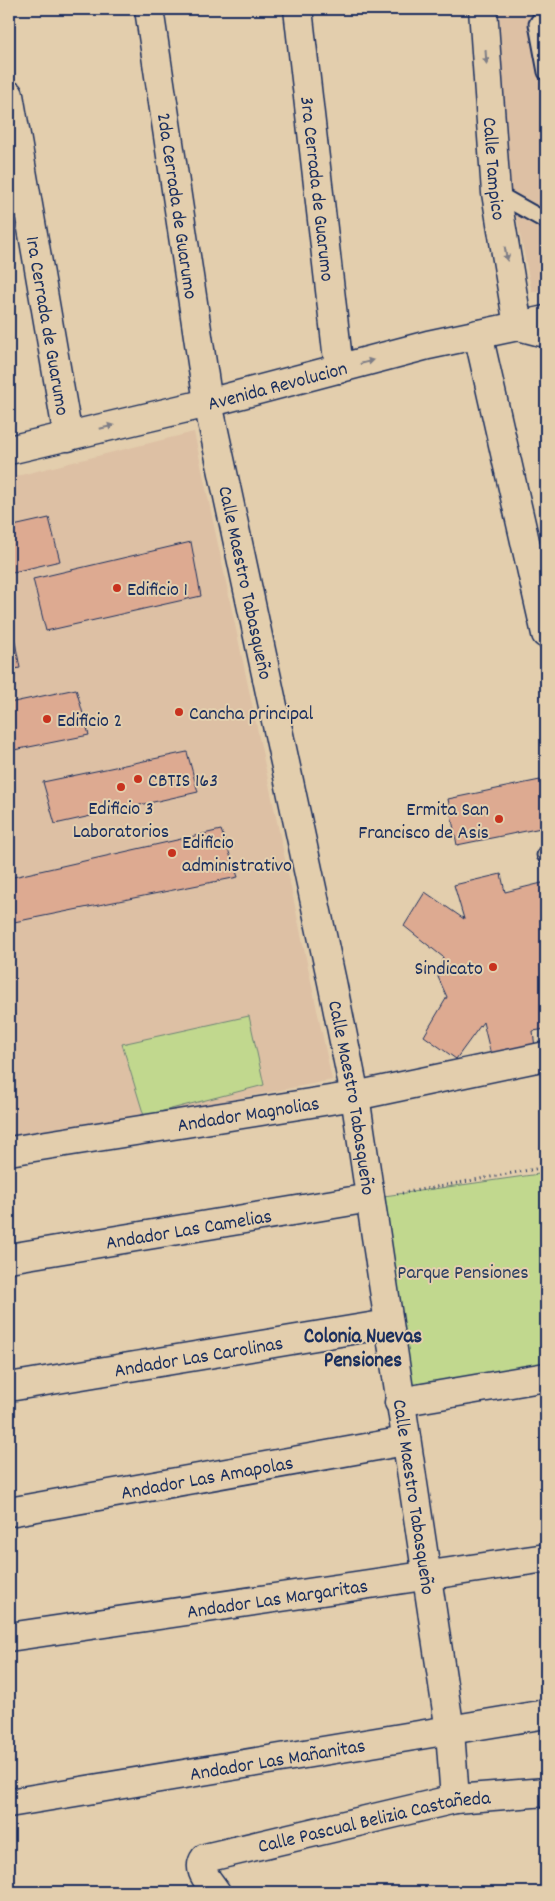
<svg xmlns="http://www.w3.org/2000/svg" width="555" height="1901" font-family="Dekko,sans-serif">
	<style>
		.built { fill: #ddc0a4 }
		.green { fill: #c1d88e; stroke: #6e8476 }
		.building { fill: #ddaa91; stroke: #1b2f5e }
		.lines { fill: none; stroke-linecap: round; stroke-linejoin: round }
		.lane-casing { stroke: #1b2f5e; stroke-width: 19 }
		.street-casing { stroke: #1b2f5e; stroke-width: 31 }
		.secondary-casing { stroke: #1b2f5e; stroke-width: 31 }
		.path { stroke: #1b2f5e; stroke-width: 3; stroke-dasharray: 1 4; stroke-linecap: butt }
		.lane { stroke: #e3cead; stroke-width: 15 }
		.street { stroke: #e3cead; stroke-width: 28 }
		.secondary { stroke: #e3cead; stroke-width: 28 }
		.oneway { fill: #7f7e86 }
		.poi-dot { fill: #c8321e; stroke: #e3cead; stroke-width: 2 }
		.labels { text-anchor: middle; stroke-width: 4; stroke-linejoin: round; paint-order: stroke }
		.street-label { font-size: 20px; fill: #1b2f5e; stroke: #e3cead }
		.poi-label { font-size: 20px; fill: #1b2f5e; stroke: #e3cead; text-anchor: start }
		.park-label { font-size: 20px; fill: #2c4063; stroke: #e3cead }
		.neighbourhood-label { font-size: 21px; font-weight: bold; fill: #1b2f5e; stroke: #e3cead }
	</style>
	<rect width="100%" height="100%" fill="#e3cead"/>
	<filter id="ink" filterUnits="userSpaceOnUse"><feTurbulence type="fractalNoise" baseFrequency=".02" numOctaves="2"/><feDisplacementMap in="SourceGraphic" scale="10" xChannelSelector="R" yChannelSelector="G"/><feConvolveMatrix kernelMatrix="1 2 1 2 8 2 1 2 1" color-interpolation-filters="sRGB"/></filter>
	<g filter="url(#ink)">
		<!-- built -->
		<g class="built">
			<path d="M499 9H546V289L532 292 502 147Z"/>
			<path d="M194 432 332 1080 9 1143V478Z"/>
		</g>
		<!-- green -->
		<g class="green">
			<path d="M249 1016 264 1085 144 1116 122 1044Z"/>
			<path d="M546 1173V1377L399 1402 370 1198Z"/>
		</g>
		<!-- building -->
		<g class="building">
			<path d="M49 518 60 561 9 573V527Z"/>
			<path d="M191 542 201 596 46 631 33 579Z"/>
			<path d="M9 610 20 668 9 670Z"/>
			<path d="M76 689 89 735 9 751V703Z"/>
			<path d="M187 752 198 792 55 824 43 782Z"/>
			<path d="M540 780 546 812V827L457 845 448 799Z"/>
			<path d="M221 830 238 877 9 923V878Z"/>
			<path d="M501 874 505 892 546 882V1029L533 1031 535 1048 491 1055 483 1022 456 1059 424 1036 447 997 438 977 443 957 404 926 425 892 464 919 454 885Z"/>
		</g>
		<g class="lines">
			<!-- lane casing -->
			<g class="lane-casing">
				<g id="lane">
					<path d="M546 10 537 24 546 72"/>
					<path d="M496 193 546 221"/>
					<path d="M545 855H546"/>
				</g>
			</g>
			<!-- street casing -->
			<g class="street-casing">
				<g id="street">
					<path id="s1" d="M149 9 208 403 332 982 355 1096 450 1731 455 1799"/>
					<path id="s2" d="M298 9 339 369"/>
					<path id="s3" d="M483 9 496 193 518 326 541 332"/>
					<path id="s4" d="M9 95 68 437"/>
					<path d="M478 334 546 634"/>
					<path id="s5" d="M9 1151 355 1096 546 1056"/>
					<path id="s6" d="M9 1258 370 1198"/>
					<path id="s7" d="M9 1387 388 1324"/>
					<path d="M399 1402 546 1377"/>
					<path id="s8" d="M9 1512 405 1441"/>
					<path id="s9" d="M9 1637 546 1558"/>
					<path id="s10" d="M9 1803 546 1714"/>
					<path id="s11" d="M216 1892C209 1881 196 1870 205 1858L455 1799 546 1792"/>
				</g>
			</g>
			<!-- secondary casing -->
			<g class="secondary-casing">
				<g id="secondary">
					<path id="s12" d="M9 450 208 403 428 345 546 320"/>
				</g>
			</g>
			<!-- path -->
			<path class="path" d="M397 1194 546 1167"/>
			<!-- lane -->
			<use href="#lane" class="lane"/>
			<!-- street -->
			<use href="#street" class="street"/>
			<!-- secondary -->
			<use href="#secondary" class="secondary"/>
		</g>
		<!-- one-way arrows -->
		<defs><path id="oneway-solid" d="M-6-.8H1V-3.2L6.5 0L1 3.2V.8H-6Z" transform="scale(1.25)"/></defs>
		<g class="oneway">
			<use href="#oneway-solid" transform="translate(486 57) rotate(86)"/>
			<use href="#oneway-solid" transform="translate(506 254) rotate(80)"/>
			<use href="#oneway-solid" transform="translate(367 362) rotate(-15)"/>
			<use href="#oneway-solid" transform="translate(107 427) rotate(-14)"/>
		</g>
	</g>
	<!-- markers -->
	<g class="poi-dot">
		<circle cx="117" cy="588" r="5"/>
		<circle cx="179" cy="712" r="5"/>
		<circle cx="47" cy="719" r="5"/>
		<circle cx="138" cy="779" r="5"/>
		<circle cx="121" cy="787" r="5"/>
		<circle cx="499" cy="819" r="5"/>
		<circle cx="172" cy="853" r="5"/>
		<circle cx="493" cy="967" r="5"/>
	</g>
	<g class="labels">
		<!-- street labels -->
		<g class="street-label">
			<text dy="7" stroke="none"><textPath href="#s3" startOffset="160">Calle Tampico</textPath></text>
			<text dy="7" stroke="none"><textPath href="#s2" startOffset="181">3ra Cerrada de Guarumo</textPath></text>
			<text dy="7" stroke="none"><textPath href="#s1" startOffset="199">2da Cerrada de Guarumo</textPath></text>
			<text dy="7" stroke="none"><textPath href="#s4" startOffset="234">1ra Cerrada de Guarumo</textPath></text>
			<text dy="7" stroke="none"><textPath href="#s12" startOffset="276">Avenida Revolucion</textPath></text>
			<text dy="7" stroke="none"><textPath href="#s1" startOffset="582">Calle Maestro Tabasqueño</textPath></text>
			<text dy="7" stroke="none"><textPath href="#s1" startOffset="1108">Calle Maestro Tabasqueño</textPath></text>
			<text dy="7" stroke="none"><textPath href="#s5" startOffset="242">Andador Magnolias</textPath></text>
			<text dy="7" stroke="none"><textPath href="#s6" startOffset="182">Andador Las Camelias</textPath></text>
			<text dy="7" stroke="none"><textPath href="#s7" startOffset="192">Andador Las Carolinas</textPath></text>
			<text dy="7" stroke="none"><textPath href="#s8" startOffset="201">Andador Las Amapolas</textPath></text>
			<text dy="7" stroke="none"><textPath href="#s1" startOffset="1512">Calle Maestro Tabasqueño</textPath></text>
			<text dy="7" stroke="none"><textPath href="#s9" startOffset="271">Andador Las Margaritas</textPath></text>
			<text dy="7" stroke="none"><textPath href="#s10" startOffset="272">Andador Las Mañanitas</textPath></text>
			<text dy="7" stroke="none"><textPath href="#s11" startOffset="212">Calle Pascual Belizia Castañeda</textPath></text>
		</g>
		<!-- poi labels -->
		<g class="poi-label">
			<text x="127" y="595">Edificio 1</text>
			<text x="189" y="719">Cancha principal</text>
			<text x="57" y="726">Edificio 2</text>
			<text x="148" y="786">CBTIS 163</text>
			<text x="121" y="814" text-anchor="middle">Edificio 3<tspan x="121" dy="23">Laboratorios</tspan></text>
			<text x="489" y="815" text-anchor="end">Ermita San<tspan x="489" dy="23">Francisco de Asis</tspan></text>
			<text x="182" y="848">Edificio<tspan x="182" dy="23">administrativo</tspan></text>
			<text x="483" y="974" text-anchor="end">Sindicato</text>
		</g>
		<!-- park labels -->
		<g class="park-label">
			<text x="463" y="1278">Parque Pensiones</text>
		</g>
		<!-- neighbourhood labels -->
		<g class="neighbourhood-label">
			<text x="363" y="1342">Colonia Nuevas<tspan x="363" dy="24">Pensiones</tspan></text>
		</g>
	</g>
	<!-- margin -->
	<rect width="555" height="1901" fill="none" stroke="#e3cead" stroke-width="30"/>
	<rect x="15" y="15" width="525" height="1871" fill="none" stroke="#1b2f5e" stroke-width="2" filter="url(#ink)"/>
</svg>
